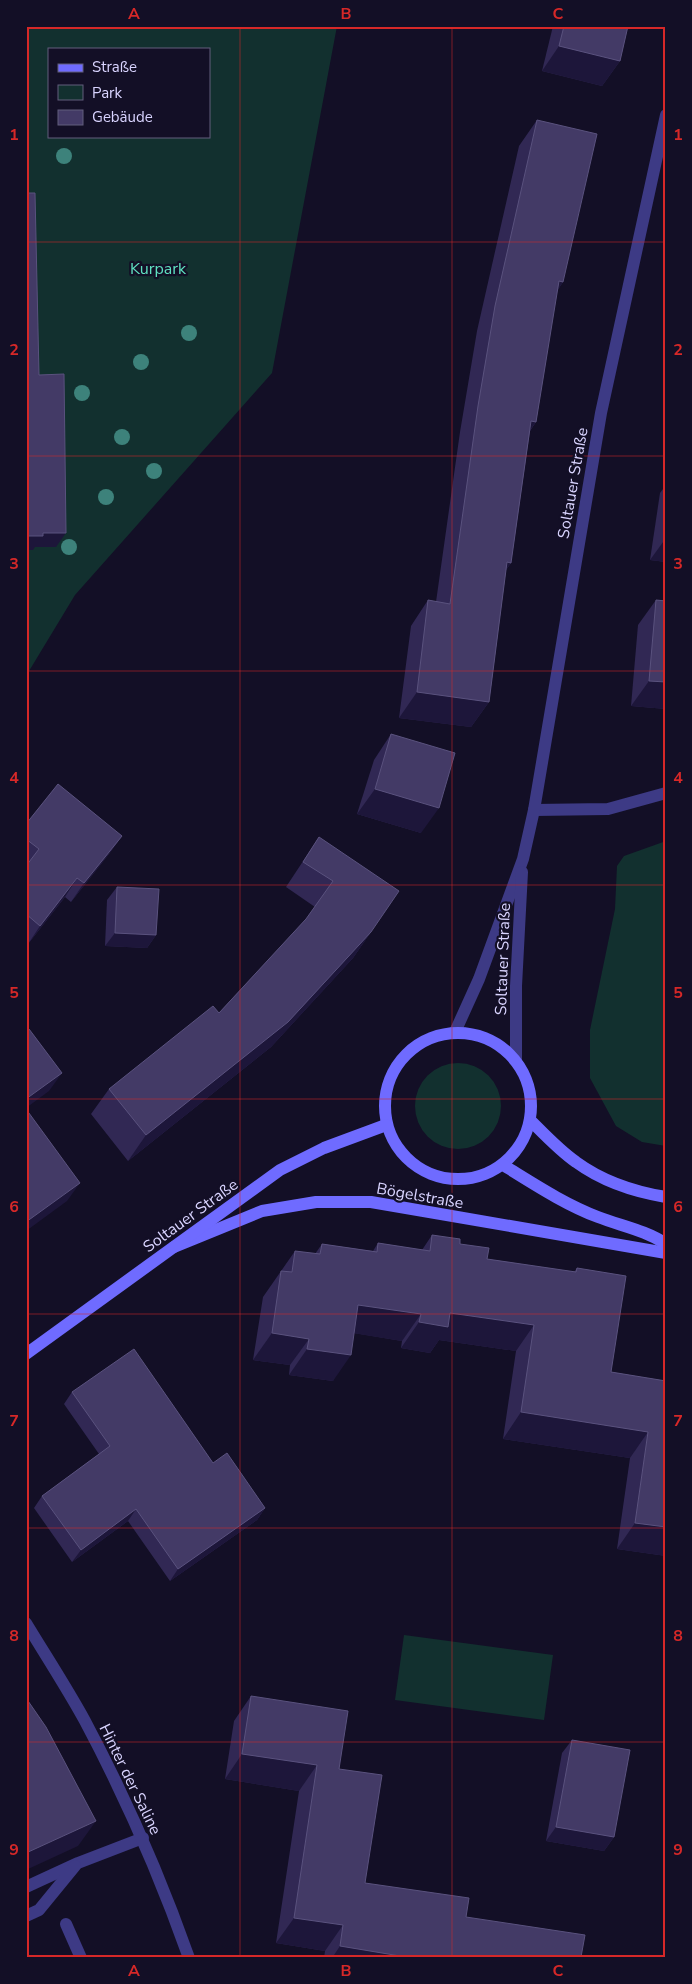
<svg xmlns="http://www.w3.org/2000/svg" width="692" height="1984" font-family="'Nunito Sans',sans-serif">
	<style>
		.green { fill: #12302f; fill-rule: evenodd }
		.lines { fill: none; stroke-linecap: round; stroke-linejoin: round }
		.service { stroke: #3d3a85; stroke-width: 12 }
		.minor { stroke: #3d3a85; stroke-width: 12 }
		.tertiary { stroke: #3d3a85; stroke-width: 12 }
		.secondary { stroke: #6f6bff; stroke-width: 12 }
		.tree { fill: #3d827b }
		.wall { fill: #312854 }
		.shaded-wall { fill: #1d163a }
		.building { fill: #433a66; stroke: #5a527e }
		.grid { fill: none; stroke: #d62828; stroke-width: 1; stroke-opacity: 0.55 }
		.labels { text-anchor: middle; stroke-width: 4.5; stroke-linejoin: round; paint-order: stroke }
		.park-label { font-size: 16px; fill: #5fe0c0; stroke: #130f26 }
		.street-label { font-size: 16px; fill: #d9d4ff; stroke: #130f26 }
		.neatline { fill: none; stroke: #d62828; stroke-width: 2 }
		.grid-label { font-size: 16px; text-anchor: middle; font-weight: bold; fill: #d62828 }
	</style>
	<rect width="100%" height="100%" fill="#130f26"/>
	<!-- green -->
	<g class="green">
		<path d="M26 26H337L272 373 75 595 26 676ZM49 49H209V136H49Z"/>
		<path d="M666 841V1146L642 1142 616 1126 590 1078V1030L615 909 617 866 624 856Z"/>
		<circle cx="458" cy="1106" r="43"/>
		<path d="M404 1635 553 1655 544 1720 395 1700Z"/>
	</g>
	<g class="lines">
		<!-- service -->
		<g class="service">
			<path d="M26 1887 78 1863 143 1838"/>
			<path d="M26 1916 39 1910 75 1866"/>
			<path d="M66 1924 81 1958"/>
		</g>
		<!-- minor -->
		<path class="minor" d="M26 1623C46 1656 67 1688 85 1721 126 1798 160 1876 189 1958"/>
		<!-- tertiary -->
		<g class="tertiary">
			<path d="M534 810 608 809 666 793"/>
			<path d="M455 1032 479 979 523 859 534 810 601 413 666 115"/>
			<path d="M516 1060V986L522 872"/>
		</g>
		<!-- secondary -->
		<g class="secondary">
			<circle cx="458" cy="1106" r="73"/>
			<path d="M531 1121C545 1135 560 1151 576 1162 602 1181 635 1192 666 1197"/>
			<path d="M503 1165C534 1184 564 1204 598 1217 621 1226 645 1230 666 1244"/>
			<path d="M174 1247 262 1211 316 1202H371L666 1253"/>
			<path d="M26 1354 280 1170 324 1148 386 1125"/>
		</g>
	</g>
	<!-- trees -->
	<g class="tree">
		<circle cx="64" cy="156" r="8"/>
		<circle cx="189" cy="333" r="8"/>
		<circle cx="141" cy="362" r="8"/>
		<circle cx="82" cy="393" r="8"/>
		<circle cx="122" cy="437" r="8"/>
		<circle cx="154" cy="471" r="8"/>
		<circle cx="106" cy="497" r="8"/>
		<circle cx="69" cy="547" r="8"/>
	</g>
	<!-- wall -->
	<g class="wall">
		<path d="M553 26H628L620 61 602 86 542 71Z"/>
		<path d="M537 120 563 282 557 291 536 422 530 431 511 563 506 570 489 702 471 727 399 718 411 626 428 600 436 602 460 432 477 331 519 146Z"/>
		<path d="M666 485V562L650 560 660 493Z"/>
		<path d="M656 600 666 601V709L631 706 638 625Z"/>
		<path d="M391 734 421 833 357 814 374 760Z"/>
		<path d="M26 824 122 836 109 854 71 902 65 897 28 944 26 943Z"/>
		<path d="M319 837 371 932 353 958 271 1047 128 1161 91 1114 109 1089 219 1013 306 920 315 907 286 887Z"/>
		<path d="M117 887 156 935 147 948 105 946 107 900Z"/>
		<path d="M432 1235 460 1244 487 1259 574 1272 577 1268 611 1372 666 1381V1556L617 1549 630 1458 503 1439 516 1351 439 1340 430 1353 401 1348 402 1341 354 1333 333 1381 289 1375 290 1365 253 1360 263 1297 295 1251 315 1254 322 1244 373 1251 378 1243 422 1250Z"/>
		<path d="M72 1392 213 1463 265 1508 257 1520 170 1581 128 1521 72 1562 34 1508 42 1496 99 1454 64 1404Z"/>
		<path d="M251 1696 339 1769 365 1883 581 1957 585 1958H324L325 1951 276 1943 299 1791 225 1779 234 1721Z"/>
		<path d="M572 1740 614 1837 604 1851 546 1841 562 1753Z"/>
	</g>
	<!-- shaded-wall -->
	<g class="shaded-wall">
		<path d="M559 46 620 61 602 86 542 71Z"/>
		<path d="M559 281 563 282 546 308Z"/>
		<path d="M531 421 536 422 518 447Z"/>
		<path d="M43 533H66L56 547H35L33 550H26V536Z"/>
		<path d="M666 538V562L650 560Z"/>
		<path d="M507 562 511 563 493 588Z"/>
		<path d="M649 681 666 682V709L631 706Z"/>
		<path d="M417 692 489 702 471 727 399 718Z"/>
		<path d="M375 789 439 808 421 833 357 814Z"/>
		<path d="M122 836 109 854 71 902 84 883Z"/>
		<path d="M77 878 65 897 28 944 40 926Z"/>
		<path d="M371 932 353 958 271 1047 128 1161 146 1135Z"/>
		<path d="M115 933 156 935 147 948 105 946Z"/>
		<path d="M62 1073 49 1091 26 1108V1099Z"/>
		<path d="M80 1183 67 1201 26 1231V1222Z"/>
		<path d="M358 1305 421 1314 402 1341 340 1331Z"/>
		<path d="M450 1313 534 1325 516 1351 439 1340 430 1353 401 1348 419 1322Z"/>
		<path d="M272 1333 309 1339 290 1365 253 1360Z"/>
		<path d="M307 1349 351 1355 333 1381 289 1375Z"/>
		<path d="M521 1412 648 1432 630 1458 503 1439Z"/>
		<path d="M265 1508 257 1520 170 1581 178 1569Z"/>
		<path d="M136 1509 128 1521 72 1562 81 1550Z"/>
		<path d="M635 1523 666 1527V1556L617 1549Z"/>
		<path d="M242 1754 317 1765 299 1791 225 1779Z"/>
		<path d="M96 1821 78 1846 26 1870V1853Z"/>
		<path d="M556 1827 614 1837 604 1851 546 1841Z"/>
		<path d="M294 1918 343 1925 325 1951 276 1943Z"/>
		<path d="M340 1946 412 1958H332Z"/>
	</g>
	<!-- building -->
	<g class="building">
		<path d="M564 26H628L620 61 559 46Z"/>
		<path d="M537 120 597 134 563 282 559 281 536 422 531 421 511 563 507 562 489 702 417 692 428 600 450 604 478 406 495 306Z"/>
		<path d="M26 193H35L39 375 64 374 66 533H43V536H26Z"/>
		<path d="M656 600 666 601V682L649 681Z"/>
		<path d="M391 734 455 753 439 808 375 789Z"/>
		<path d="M58 784 122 836 84 883 77 878 40 926 26 914V866L39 849 26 839V824Z"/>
		<path d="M319 837 399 891 371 932 288 1022 146 1135 109 1089 213 1006 219 1013 306 919 333 881 303 862Z"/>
		<path d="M117 887 159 889 156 935 115 933Z"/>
		<path d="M29 1029 62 1073 26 1099V1031Z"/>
		<path d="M26 1109 80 1183 26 1222Z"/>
		<path d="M432 1235 460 1239V1244L489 1248 487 1259 576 1272 577 1268 626 1276 611 1372 666 1381V1527L635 1523 648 1432 521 1412 534 1325 450 1313 448 1327 419 1322 421 1314 358 1305 351 1355 307 1349 309 1339 272 1333 281 1271 292 1272 295 1251 320 1254 322 1244 377 1252 378 1243 430 1251Z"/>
		<path d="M134 1349 213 1463 227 1453 265 1508 178 1569 136 1509 81 1550 42 1496 110 1446 72 1392Z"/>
		<path d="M251 1696 348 1711 339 1769 382 1775 365 1883 469 1898 466 1917 585 1935 581 1957 585 1958H412L340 1946 343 1925 294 1918 317 1765 242 1754Z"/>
		<path d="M26 1698 46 1727 96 1821 26 1853Z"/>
		<path d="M572 1740 630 1750 614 1837 556 1827Z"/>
	</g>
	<!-- grid -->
	<path class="grid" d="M240 26V1958M452 26V1958M26 242H666M26 456H666M26 671H666M26 885H666M26 1099H666M26 1314H666M26 1528H666M26 1742H666"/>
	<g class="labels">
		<!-- park labels -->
		<g class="park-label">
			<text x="158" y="274">Kurpark</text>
		</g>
		<!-- street labels -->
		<g class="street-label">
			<text transform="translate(572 483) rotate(-80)" y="6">Soltauer Straße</text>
			<text transform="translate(502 959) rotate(-88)" y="6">Soltauer Straße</text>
			<text transform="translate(420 1195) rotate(10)" y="6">Bögelstraße</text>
			<text transform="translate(190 1215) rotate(-36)" y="6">Soltauer Straße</text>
			<text transform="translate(131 1779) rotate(64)" y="6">Hinter der Saline</text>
		</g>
	</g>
	<!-- border -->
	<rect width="692" height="1984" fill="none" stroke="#130f26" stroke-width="55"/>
	<!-- legend -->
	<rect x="48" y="48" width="162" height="90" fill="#130f26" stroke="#625e7d"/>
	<rect x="58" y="64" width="25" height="8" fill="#6f6bff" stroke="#625e7d"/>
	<text x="92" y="72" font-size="15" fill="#d9d4ff">Straße</text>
	<rect x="58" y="85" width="25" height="15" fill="#12302f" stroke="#625e7d"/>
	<text x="92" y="98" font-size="15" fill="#d9d4ff">Park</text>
	<rect x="58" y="110" width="25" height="15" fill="#433a66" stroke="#625e7d"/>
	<text x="92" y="122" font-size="15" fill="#d9d4ff">Gebäude</text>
	<rect x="28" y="28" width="636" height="1928" class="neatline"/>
	<g class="grid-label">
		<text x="134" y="19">A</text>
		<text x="346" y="19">B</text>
		<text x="558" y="19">C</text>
		<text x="14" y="140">1</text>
		<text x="678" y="140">1</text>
		<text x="14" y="355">2</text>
		<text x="678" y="355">2</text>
		<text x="14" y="569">3</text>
		<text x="678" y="569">3</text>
		<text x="14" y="783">4</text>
		<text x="678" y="783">4</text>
		<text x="14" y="998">5</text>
		<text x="678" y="998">5</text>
		<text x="14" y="1212">6</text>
		<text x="678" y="1212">6</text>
		<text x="14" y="1426">7</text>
		<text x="678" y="1426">7</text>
		<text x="14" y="1641">8</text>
		<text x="678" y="1641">8</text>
		<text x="14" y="1855">9</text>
		<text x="678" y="1855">9</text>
		<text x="134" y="1976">A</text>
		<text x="346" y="1976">B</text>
		<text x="558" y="1976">C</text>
	</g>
</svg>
